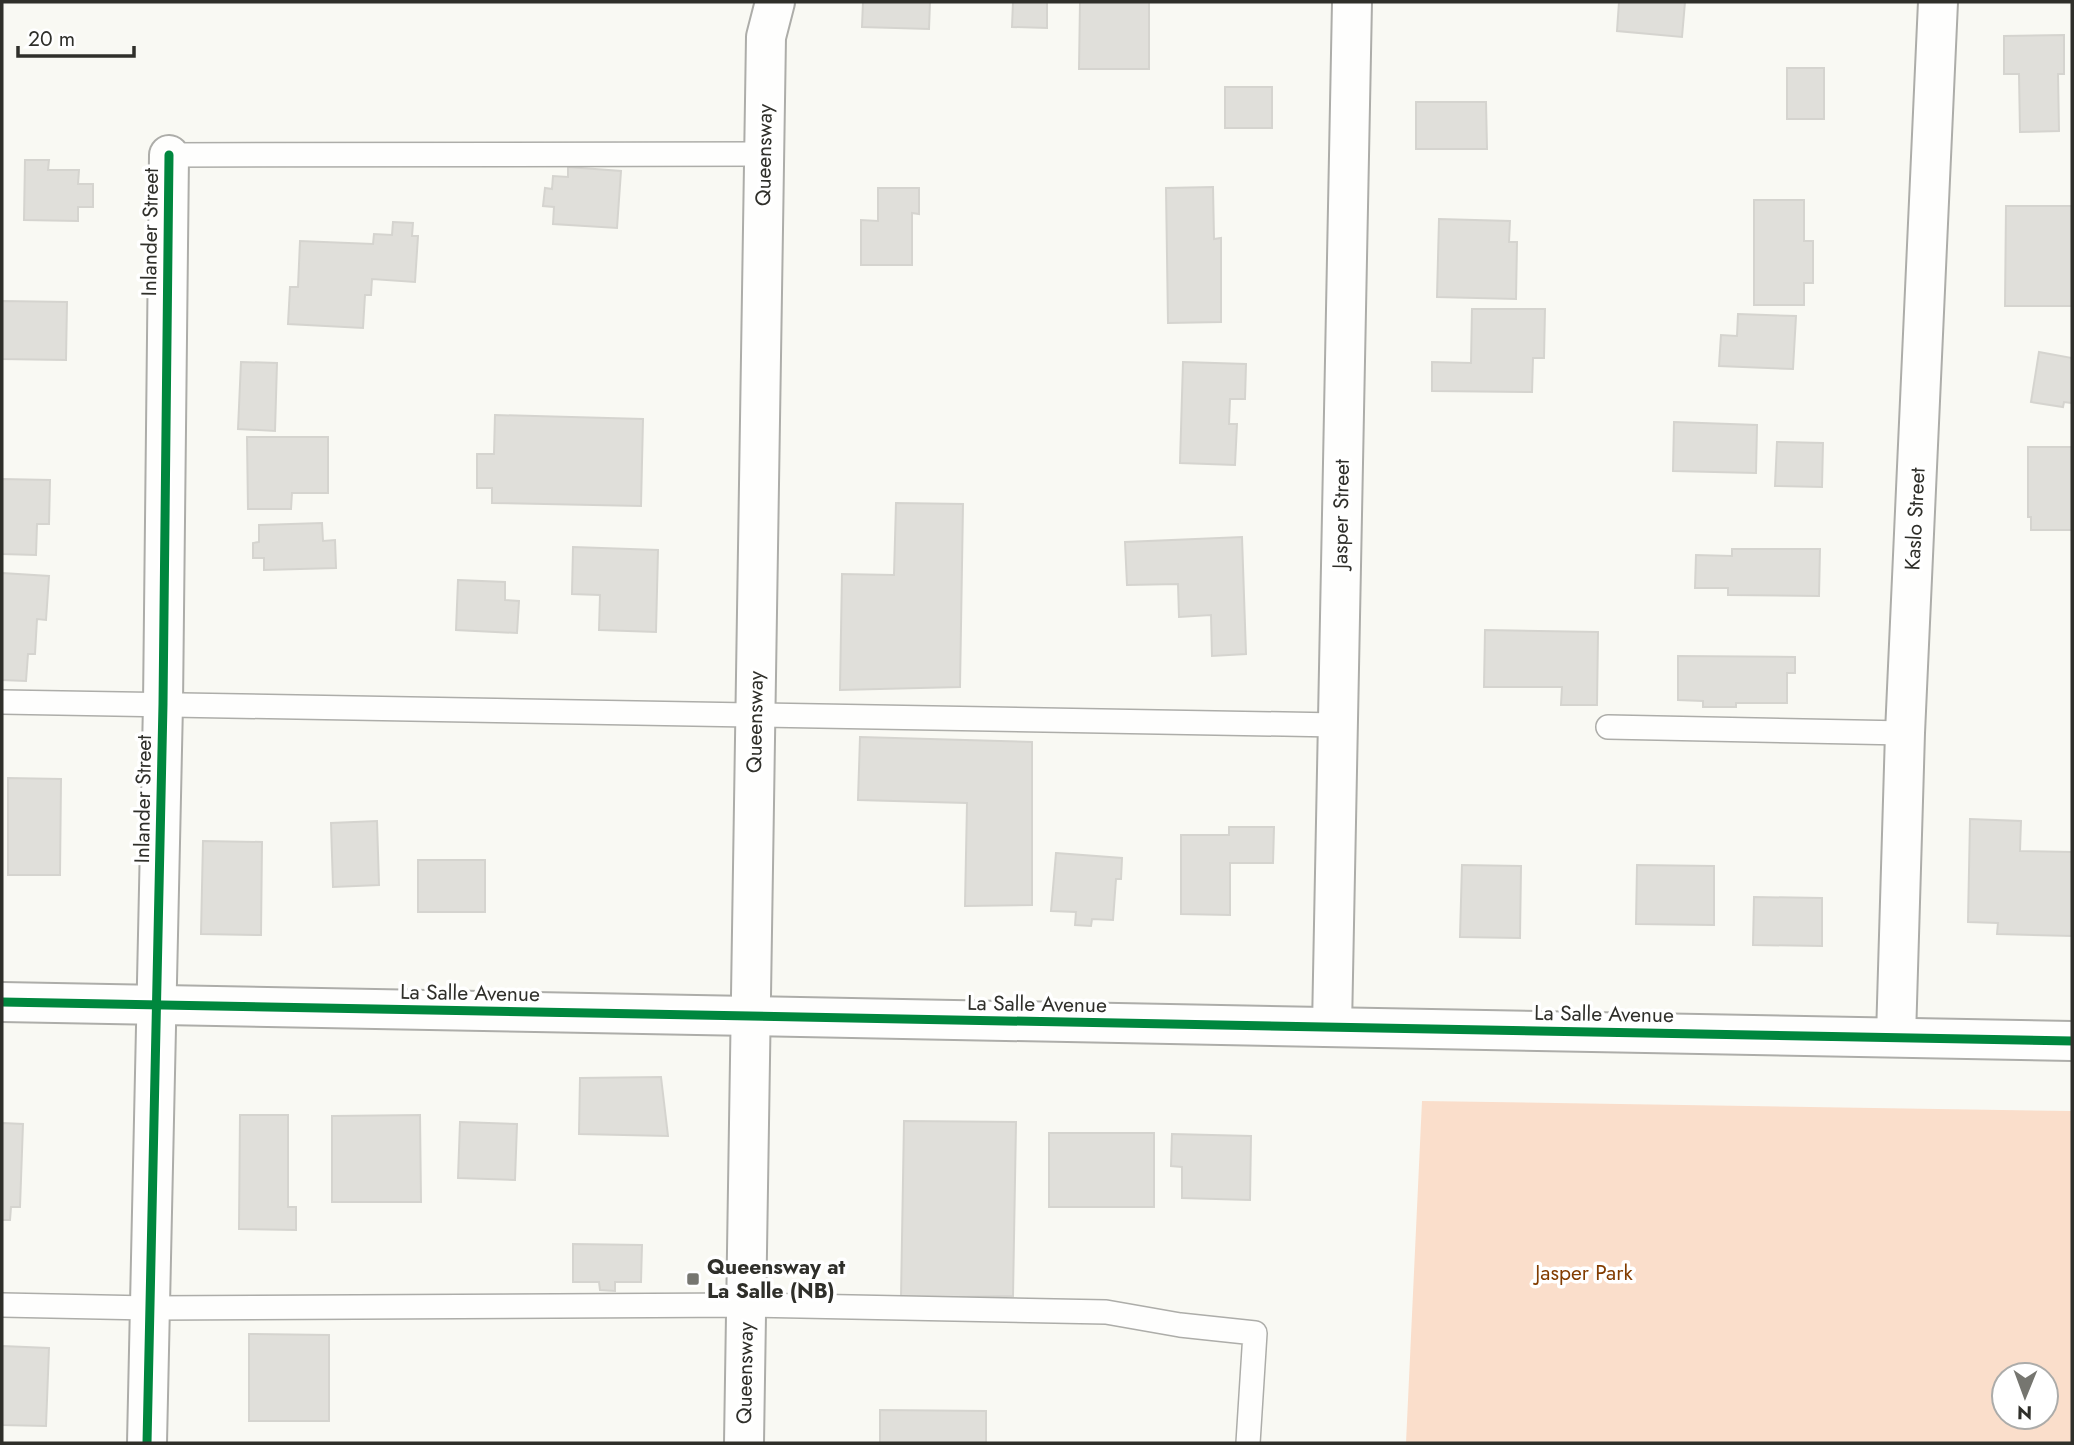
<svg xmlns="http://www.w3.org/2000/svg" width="2074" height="1445" font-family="Jost,sans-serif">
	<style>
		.green { fill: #fadecb; fill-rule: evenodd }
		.building { fill: #e0dfda; stroke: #d5d4cf; stroke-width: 2 }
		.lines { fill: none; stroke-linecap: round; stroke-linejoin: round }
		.lane-casing { stroke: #adada9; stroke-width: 26 }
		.street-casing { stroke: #adada9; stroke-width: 42 }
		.secondary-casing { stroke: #adada9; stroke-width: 42 }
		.lane { stroke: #fefefd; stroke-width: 23 }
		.street { stroke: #fefefd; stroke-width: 38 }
		.secondary { stroke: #fefefd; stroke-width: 38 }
		.cycleway-casing { stroke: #fff; stroke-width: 13 }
		.cycleway { stroke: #00873e; stroke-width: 9 }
		.poi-dot { fill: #767670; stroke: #fff; stroke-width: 2.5 }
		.labels { text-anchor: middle; stroke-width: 7; stroke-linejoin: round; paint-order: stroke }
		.street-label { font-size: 21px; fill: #2f2f2a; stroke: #fff }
		.poi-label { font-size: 21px; font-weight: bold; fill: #2f2f2a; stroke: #fff; text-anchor: start }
		.park-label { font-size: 21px; fill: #823c00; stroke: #fff }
	</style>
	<rect width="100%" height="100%" fill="#f9f9f3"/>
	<!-- green -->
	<path class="green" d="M1422 1101 2072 1111V1443H1406ZM2004 1375H2046V1417H2004Z"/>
	<!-- building -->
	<g class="building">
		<path d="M863 2H930L929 29 862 27Z"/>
		<path d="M1013 2H1047V28L1012 27Z"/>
		<path d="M1080 2H1149V69H1079Z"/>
		<path d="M1619 2H1685L1682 37 1617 31Z"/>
		<path d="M2064 35V74H2058L2059 131 2020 132 2019 74H2004V36Z"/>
		<rect x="1787" y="68" width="37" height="51"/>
		<rect x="1225" y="87" width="47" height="41"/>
		<path d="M1416 102H1486L1487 149H1416Z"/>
		<path d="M25 160H49L48 170H79L78 184H93V207H78V221L24 220Z"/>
		<path d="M568 167 621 171 617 228 553 224 554 207 543 206 545 188 552 189 553 176 568 177Z"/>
		<path d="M1213 187 1214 239 1221 238V322L1168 323 1166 188Z"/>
		<path d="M878 188H919V214L912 213V265H861V220L878 221Z"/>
		<path d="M1754 200H1804V241H1813V283H1804V305H1754Z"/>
		<path d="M2006 206H2072V306H2005Z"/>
		<path d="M1439 219 1510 221 1509 242H1517L1516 299 1437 297Z"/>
		<path d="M393 222 413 223 412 236H418L415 282 372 279 371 295H365L363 328 288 324 290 287H298L300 241 373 244 374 234 392 235Z"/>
		<path d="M2 301 67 302 66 360 2 359Z"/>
		<path d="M1472 309H1545L1544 358H1533L1532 392 1432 391V362L1471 363Z"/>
		<path d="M1738 314 1796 316 1793 369 1719 366 1721 335 1737 336Z"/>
		<path d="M2039 352 2072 358V403L2064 402 2063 407 2031 402Z"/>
		<path d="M241 362 277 363 275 431 238 429Z"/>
		<path d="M1183 362 1246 364 1245 399H1230L1229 424H1237L1235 465 1180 463Z"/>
		<path d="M495 415 643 419 641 506 492 503V488H477V454H494Z"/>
		<path d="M1674 422 1757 425 1756 473 1673 471Z"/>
		<path d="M247 437H328V493H292L291 509H248Z"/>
		<path d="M1777 442 1823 443 1822 487 1775 486Z"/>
		<path d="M2028 447H2072V530H2031V517H2028Z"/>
		<path d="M2 479 50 480 49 524H37L36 555 2 554Z"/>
		<path d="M896 503 963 504 960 687 840 690 842 574 894 575Z"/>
		<path d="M322 523 323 541 335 540 336 568 264 570V558H253V543L259 542V525Z"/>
		<path d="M1242 537 1246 654 1212 656 1211 615 1179 617 1178 584 1127 585 1125 542Z"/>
		<path d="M573 547 658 550 656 632 599 630 600 595 572 594Z"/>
		<path d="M1732 549H1820L1819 596 1728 595V588H1695L1696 555 1732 556Z"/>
		<path d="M2 573 49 576 46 620 37 619 35 654H28L26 681 2 680Z"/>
		<path d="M458 580 505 582V600L519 601 517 633 456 630Z"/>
		<path d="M1485 630 1598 632 1597 705H1561L1562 687H1484Z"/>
		<path d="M1678 656 1795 657V673H1787V703H1736V707H1703V701L1678 700Z"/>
		<path d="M860 737 1032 742V905L965 906 967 803 858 800Z"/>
		<path d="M8 778 61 779 60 875H8Z"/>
		<path d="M1970 819 2021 821 2020 851 2072 852V936L1997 934 1998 923 1968 922Z"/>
		<path d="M377 821 379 885 333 887 331 823Z"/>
		<path d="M1229 827H1274L1273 863H1230V915L1181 914V835H1229Z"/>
		<path d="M203 841 262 842 261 935 201 934Z"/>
		<path d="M1056 853 1122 858 1121 879H1116L1113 920 1092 919 1091 926 1075 925 1076 912 1051 911Z"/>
		<rect x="418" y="860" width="67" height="52"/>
		<path d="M1462 865 1521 866 1520 938 1460 937Z"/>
		<path d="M1637 865 1714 866V925L1636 924Z"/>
		<path d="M1754 897 1822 898V946L1753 945Z"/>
		<path d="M661 1077 668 1136 579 1134 580 1078Z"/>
		<path d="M240 1115H288V1207H296V1230L239 1229Z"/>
		<path d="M420 1115 421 1202H332V1116Z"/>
		<path d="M904 1121 1016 1122 1013 1296 901 1298Z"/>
		<path d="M460 1122 517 1124 515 1180 458 1178Z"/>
		<path d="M2 1123 23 1124 20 1207H11L10 1220H2Z"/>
		<rect x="1049" y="1133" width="105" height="74"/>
		<path d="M1172 1134 1251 1136 1250 1200 1182 1198V1167L1171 1166Z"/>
		<path d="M573 1244 642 1245 641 1282H615V1291L600 1290 599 1282H573Z"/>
		<path d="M249 1334 329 1335V1421H249Z"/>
		<path d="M2 1346 49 1348 46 1426 2 1425Z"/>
		<path d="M880 1410 986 1411V1443H880Z"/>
	</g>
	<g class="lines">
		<!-- lane casing -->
		<g class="lane-casing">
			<g id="lane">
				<path d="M169 155 764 154"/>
				<path d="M2 702 1337 725"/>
				<path d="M1608 727 1905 733"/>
				<path d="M2 1305 149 1308 746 1305 1106 1312 1180 1325 1255 1333 1248 1443"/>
			</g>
		</g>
		<!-- street casing -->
		<g class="street-casing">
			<g id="street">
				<path d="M2 1002 2072 1041"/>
				<path d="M1332 1027 1352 2"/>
				<path d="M1896 1037 1905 733 1938 2"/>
				<path d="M147 1443 163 704 169 155"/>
			</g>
		</g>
		<!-- secondary casing -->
		<g class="secondary-casing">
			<path id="secondary" d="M744 1443 766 37 775 2"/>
		</g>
		<!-- lane -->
		<use href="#lane" class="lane"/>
		<!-- street -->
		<use href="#street" class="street"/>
		<!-- secondary -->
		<use href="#secondary" class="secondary"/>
		<!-- cycleway casing -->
		<g class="cycleway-casing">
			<g id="cycleway">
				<path d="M2 1002 2072 1041"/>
				<path d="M147 1443 163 704 169 155"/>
			</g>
		</g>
		<!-- cycleway -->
		<use href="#cycleway" class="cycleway"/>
	</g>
	<!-- markers -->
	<rect class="poi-dot" x="686" y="1272" width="14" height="14" rx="3.5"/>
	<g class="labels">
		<!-- street labels -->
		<g class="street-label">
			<text transform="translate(764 155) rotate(-89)" y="7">Queensway</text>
			<text transform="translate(150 232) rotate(-89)" y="7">Inlander Street</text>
			<text transform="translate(1341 514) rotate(-89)" y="7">Jasper Street</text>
			<text transform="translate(1915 519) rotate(-87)" y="7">Kaslo Street</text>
			<text transform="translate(755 722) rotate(-89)" y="7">Queensway</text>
			<text transform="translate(143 799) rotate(-89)" y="7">Inlander Street</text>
			<text transform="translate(470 993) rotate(1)" y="7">La Salle Avenue</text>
			<text transform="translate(1037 1004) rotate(1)" y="7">La Salle Avenue</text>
			<text transform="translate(1604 1014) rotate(1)" y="7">La Salle Avenue</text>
			<text transform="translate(745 1373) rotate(-89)" y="7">Queensway</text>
		</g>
		<!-- poi labels -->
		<g class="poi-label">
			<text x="707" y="1274">Queensway at<tspan x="707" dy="24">La Salle (NB)</tspan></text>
		</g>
		<!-- park labels -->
		<g class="park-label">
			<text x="1584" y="1280">Jasper Park</text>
		</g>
	</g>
	<!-- border -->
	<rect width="2074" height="1445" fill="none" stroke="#2f2f2a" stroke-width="7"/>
	<!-- north arrow -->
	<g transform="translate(2025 1396) rotate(181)"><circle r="33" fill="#ffffff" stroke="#acacaa" stroke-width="2"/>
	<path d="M0-5L12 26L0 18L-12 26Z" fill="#767670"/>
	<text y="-10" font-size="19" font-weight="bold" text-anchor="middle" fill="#2f2f2a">N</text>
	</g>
	<!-- scale -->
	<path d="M18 46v10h116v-10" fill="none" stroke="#2f2f2a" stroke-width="3.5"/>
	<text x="28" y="46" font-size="21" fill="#2f2f2a" stroke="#ffffff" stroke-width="5" paint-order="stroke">20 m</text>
</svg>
